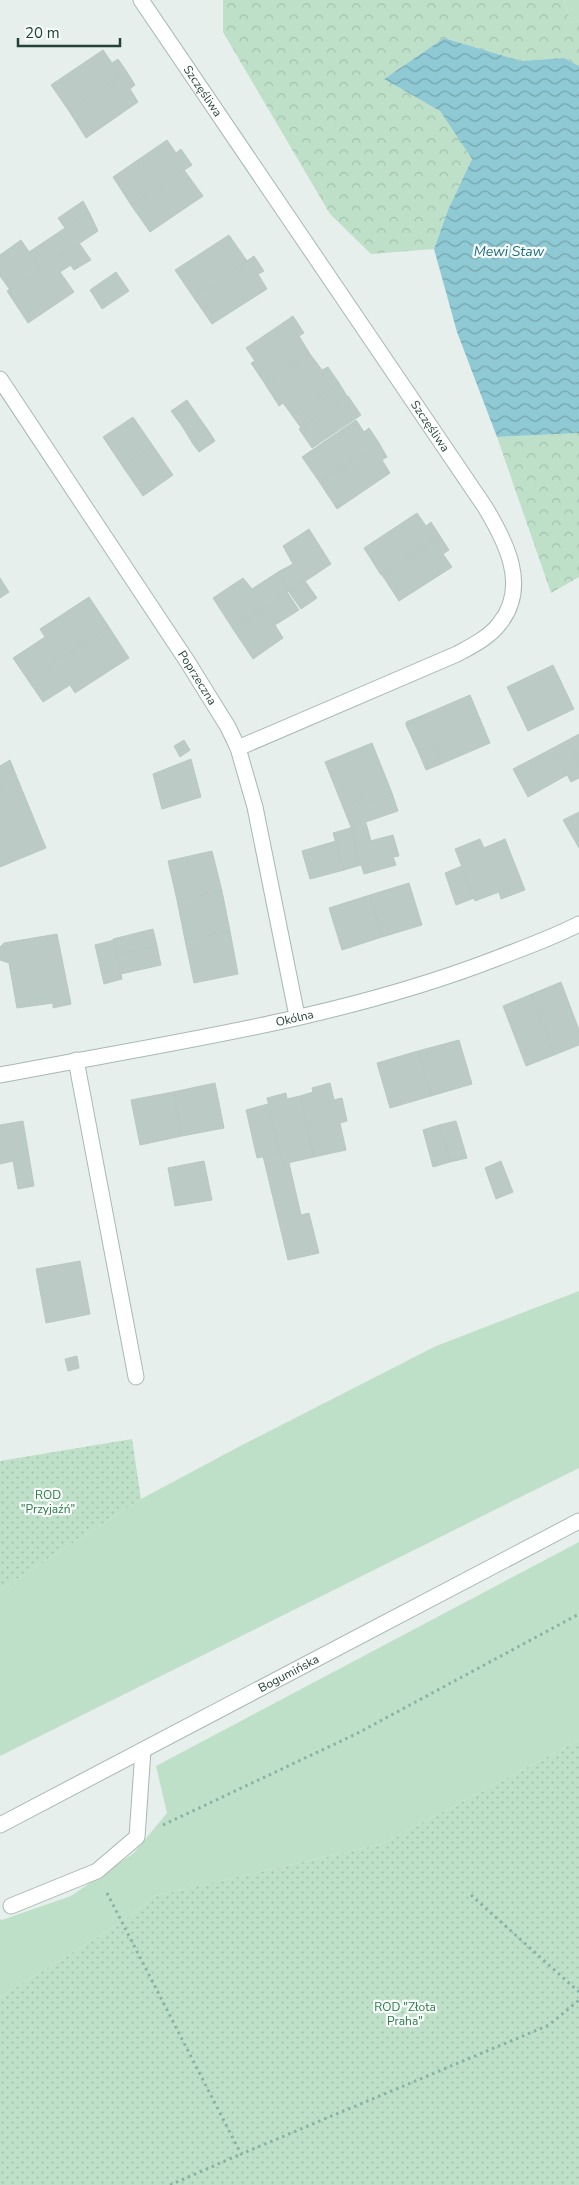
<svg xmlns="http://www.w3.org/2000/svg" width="579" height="2185" font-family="'Nunito Sans',sans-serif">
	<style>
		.green { fill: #bfe0c8 }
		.forest { fill: url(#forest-crowns) }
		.garden { fill: url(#garden-dots) }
		.water { fill: url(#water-waves) }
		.building { fill: #bbcac4; stroke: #b8c9c2 }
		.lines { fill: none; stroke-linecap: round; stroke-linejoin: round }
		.minor-casing { stroke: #a8b8b2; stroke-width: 17 }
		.path { stroke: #86b3a5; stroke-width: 3; stroke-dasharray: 2.5 4; stroke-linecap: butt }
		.minor { stroke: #fff; stroke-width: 15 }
		.labels { text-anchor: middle; stroke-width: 4.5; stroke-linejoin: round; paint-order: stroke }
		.street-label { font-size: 12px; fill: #24423a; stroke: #f7fbf9 }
		.park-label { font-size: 12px; fill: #2d7a4b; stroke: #f7fbf9 }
		.water-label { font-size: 14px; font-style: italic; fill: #1c6f80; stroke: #f7fbf9 }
	</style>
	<defs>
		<pattern id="forest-crowns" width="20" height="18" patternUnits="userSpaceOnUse" patternTransform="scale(1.25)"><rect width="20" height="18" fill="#bfe0c8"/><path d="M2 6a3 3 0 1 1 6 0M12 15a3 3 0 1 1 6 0" fill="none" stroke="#a4c1ad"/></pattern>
		<pattern id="garden-dots" width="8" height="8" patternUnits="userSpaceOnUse" patternTransform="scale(1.25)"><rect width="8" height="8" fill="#bfe0c8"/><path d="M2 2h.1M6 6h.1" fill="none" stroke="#a4c1ad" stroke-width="1.8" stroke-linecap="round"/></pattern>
		<pattern id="water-waves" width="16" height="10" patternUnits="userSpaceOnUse" patternTransform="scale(1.25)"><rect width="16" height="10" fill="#8ec9d4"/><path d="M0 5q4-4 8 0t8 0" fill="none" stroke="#74a5ad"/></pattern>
	</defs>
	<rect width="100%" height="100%" fill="#e6efeb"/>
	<!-- green -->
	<g class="green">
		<path d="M564 0H579V20L571 23Z"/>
		<path d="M579 1291V1468L0 1756V1590L141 1499 244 1444 436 1346Z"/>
		<path d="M579 1542V1740L382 1844 155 1896 121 1923 0 1997V1919L2 1920 71 1896 134 1853 167 1813 156 1766Z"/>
	</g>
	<!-- forest -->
	<g class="forest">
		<path d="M223 0H564L571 23 579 20V66L564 58 521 61 444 38 384 79 440 111 472 159 448 210 434 249 371 254 330 214 223 32Z"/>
		<path d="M579 433V577L551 593 497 437Z"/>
	</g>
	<!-- garden -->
	<g class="garden">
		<path d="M132 1439 141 1499 0 1590V1461Z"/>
		<path d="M579 1740V2185H0V1997L121 1923 155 1896 382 1844Z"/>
	</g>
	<!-- water -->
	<path class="water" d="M444 38 521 61 564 58 579 66V433L497 437 457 332 434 249 448 210 472 159 440 111 384 79Z"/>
	<!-- building -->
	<g class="building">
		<path d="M103 50 112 63 118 59 127 72 69 111 51 85Z"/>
		<path d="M127 72 135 85 130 89 138 102 86 138 69 111Z"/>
		<path d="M167 140 176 153 181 149 192 165 131 205 113 177Z"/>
		<path d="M184 170 203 196 150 232 131 205Z"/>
		<path d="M83 201 89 212 65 228 58 218Z"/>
		<path d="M89 212 98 231 41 269 29 252Z"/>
		<path d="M229 235 247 261 194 298 175 270Z"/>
		<path d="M21 240 41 269 10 290 0 276V255Z"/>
		<path d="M79 243 91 260 74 270 63 254Z"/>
		<path d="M63 254 71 265 60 272 74 292 28 323 7 291Z"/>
		<path d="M254 256 264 271 258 274 267 289 212 324 194 298Z"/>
		<path d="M116 272 129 291 102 309 90 290Z"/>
		<path d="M293 316 304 333 299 336 310 354 265 384 251 363 255 361 246 348Z"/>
		<path d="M310 354 322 370 328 367 339 383 292 415 283 403 279 406 265 384Z"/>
		<path d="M339 383 347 396 301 428 292 415Z"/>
		<path d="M348 396 361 415 312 448 299 429Z"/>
		<path d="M187 400 198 416 182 426 171 411Z"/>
		<path d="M198 416 210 433 193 444 182 426Z"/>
		<path d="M133 417 153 446 123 467 103 437Z"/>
		<path d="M356 420 364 432 369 428 379 443 320 483 302 457Z"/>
		<path d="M210 433 215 441 199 452 193 444Z"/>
		<path d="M379 443 387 457 382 460 390 473 337 509 320 483Z"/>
		<path d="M153 446 173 475 143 496 123 467Z"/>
		<path d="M417 513 426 526 431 522 440 536 381 575 364 548Z"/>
		<path d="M309 529 331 564 289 592 278 572 293 564 283 546Z"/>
		<path d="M440 536 449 550 443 554 452 567 399 601 382 575Z"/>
		<path d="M278 572 289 591 233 629 213 598 243 578 252 589Z"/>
		<path d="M0 578 9 592 0 598Z"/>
		<path d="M305 581 317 598 301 609 289 592Z"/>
		<path d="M287 592 299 610 275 625 283 638 253 659 233 629Z"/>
		<path d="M89 597 109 627 28 680 13 658 45 637 40 629Z"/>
		<path d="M109 627 129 658 75 693 70 685 43 702 28 680Z"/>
		<path d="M553 665 574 709 528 731 507 687Z"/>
		<path d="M470 695 490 743 441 764 433 744 418 751 406 725 422 718 421 716Z"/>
		<path d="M421 716 422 718 406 725V722Z"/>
		<path d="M579 734V761L568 740Z"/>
		<path d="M184 740 190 750 180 757 174 746Z"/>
		<path d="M568 740 579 761V778L571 782 553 748Z"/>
		<path d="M372 743 392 793 363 805 361 799 343 807 325 762Z"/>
		<path d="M433 744 441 764 426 770 418 751Z"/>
		<path d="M553 748 567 775 528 797 513 769Z"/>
		<path d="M191 759 201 797 162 809 153 774Z"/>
		<path d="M10 760 18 780 0 788V766Z"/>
		<path d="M18 780 46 848 0 867V788Z"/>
		<path d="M392 793 398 811 351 827 343 807 361 799 363 805Z"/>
		<path d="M579 812V848L563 820Z"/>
		<path d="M366 823 371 841 355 845 350 828Z"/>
		<path d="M350 828 361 865 344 870 333 833Z"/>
		<path d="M393 835 399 856 393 857 396 865 364 874 355 845Z"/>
		<path d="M480 839 484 848 505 839 525 890 501 899 499 892 475 901 455 849Z"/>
		<path d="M336 841 344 870 310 879 302 851Z"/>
		<path d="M212 851 222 891 177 900 168 861Z"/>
		<path d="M462 866 474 898 456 905 445 873Z"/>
		<path d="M409 883 422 925 382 937 370 895Z"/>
		<path d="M222 891 230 931 185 940 177 900Z"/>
		<path d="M370 895 382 937 342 950 329 908Z"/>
		<path d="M153 929 157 946 117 955 113 939Z"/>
		<path d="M230 931 238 974 194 983 185 940Z"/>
		<path d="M57 934 71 1004 53 1008V1003L17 1008 9 963 0 960V947L4 943Z"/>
		<path d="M114 940 122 979 104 984 95 945Z"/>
		<path d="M157 946 161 965 121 974 117 955Z"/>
		<path d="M561 982 579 1030V1045L554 1055 532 994Z"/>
		<path d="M532 994 554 1055 526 1066 503 1006Z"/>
		<path d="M459 1040 472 1084 431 1096 418 1051Z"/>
		<path d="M418 1051 431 1096 390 1108 377 1063Z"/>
		<path d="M215 1083 224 1128 182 1136 173 1092Z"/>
		<path d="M330 1083 334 1100 342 1098 347 1121 340 1123 346 1150 314 1157 300 1096 313 1092 312 1088Z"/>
		<path d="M173 1092 182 1136 140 1145 131 1100Z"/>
		<path d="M286 1093 287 1099 300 1096 314 1157 283 1164 267 1098Z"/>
		<path d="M268 1104 280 1153 257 1158 246 1110Z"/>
		<path d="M23 1121 34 1186 18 1189 13 1161 0 1164V1125Z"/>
		<path d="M456 1121 467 1158 450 1162 439 1125Z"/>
		<path d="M439 1125 450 1162 433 1167 423 1130Z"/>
		<path d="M280 1153 283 1164 289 1163 301 1215 309 1213 319 1253 288 1260 263 1156Z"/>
		<path d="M204 1161 212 1200 175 1206 168 1168Z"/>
		<path d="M501 1161 513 1192 496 1199 485 1168Z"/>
		<path d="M80 1261 90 1314 46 1323 36 1269Z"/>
		<path d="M77 1356 79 1368 68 1371 65 1359Z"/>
	</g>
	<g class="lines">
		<!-- minor casing -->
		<g class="minor-casing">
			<g id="minor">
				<path id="s1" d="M141 0 485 507C506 542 529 586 500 623 490 637 472 646 457 654L238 748"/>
				<path id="s2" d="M0 379 187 661 228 727 238 748 255 807 297 1016"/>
				<path d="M76 1060 136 1377"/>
				<path id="s3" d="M0 1075C166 1043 337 1020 495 959 523 948 552 938 579 924"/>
				<path id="s4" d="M0 1825 579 1521"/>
				<path d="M11 1906 97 1871 137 1837 143 1750"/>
			</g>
		</g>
		<!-- path -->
		<g class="path">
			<path d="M163 1825 356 1734 579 1614"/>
			<path d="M107 1893 241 2154 549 2025 579 2000"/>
			<path d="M471 1895 579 1992"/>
			<path d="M170 2185 241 2154"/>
		</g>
		<!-- minor -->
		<use href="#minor" class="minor"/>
	</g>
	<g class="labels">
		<!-- street labels -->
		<g class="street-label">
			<text dy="4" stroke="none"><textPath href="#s1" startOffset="110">Szczęśliwa</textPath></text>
			<text dy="4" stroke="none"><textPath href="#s1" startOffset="515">Szczęśliwa</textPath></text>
			<text dy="4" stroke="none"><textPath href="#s2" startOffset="358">Poprzeczna</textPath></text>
			<text dy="4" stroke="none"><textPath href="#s3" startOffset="300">Okólna</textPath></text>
			<text dy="4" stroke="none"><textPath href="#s4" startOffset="326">Bogumińska</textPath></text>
		</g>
		<!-- park labels -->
		<g class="park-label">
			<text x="48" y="1499">ROD<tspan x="48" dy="14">"Przyjaźń"</tspan></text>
			<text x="405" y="2011">ROD "Złota<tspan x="405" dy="14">Praha"</tspan></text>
		</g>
		<!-- water labels -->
		<g class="water-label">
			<text x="509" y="256">Mewi Staw</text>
		</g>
	</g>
	<!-- scale -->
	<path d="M18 38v8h102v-8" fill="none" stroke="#24423a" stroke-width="2.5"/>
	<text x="25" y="38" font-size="15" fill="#24423a" stroke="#f7fbf9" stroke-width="4" paint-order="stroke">20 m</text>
</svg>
